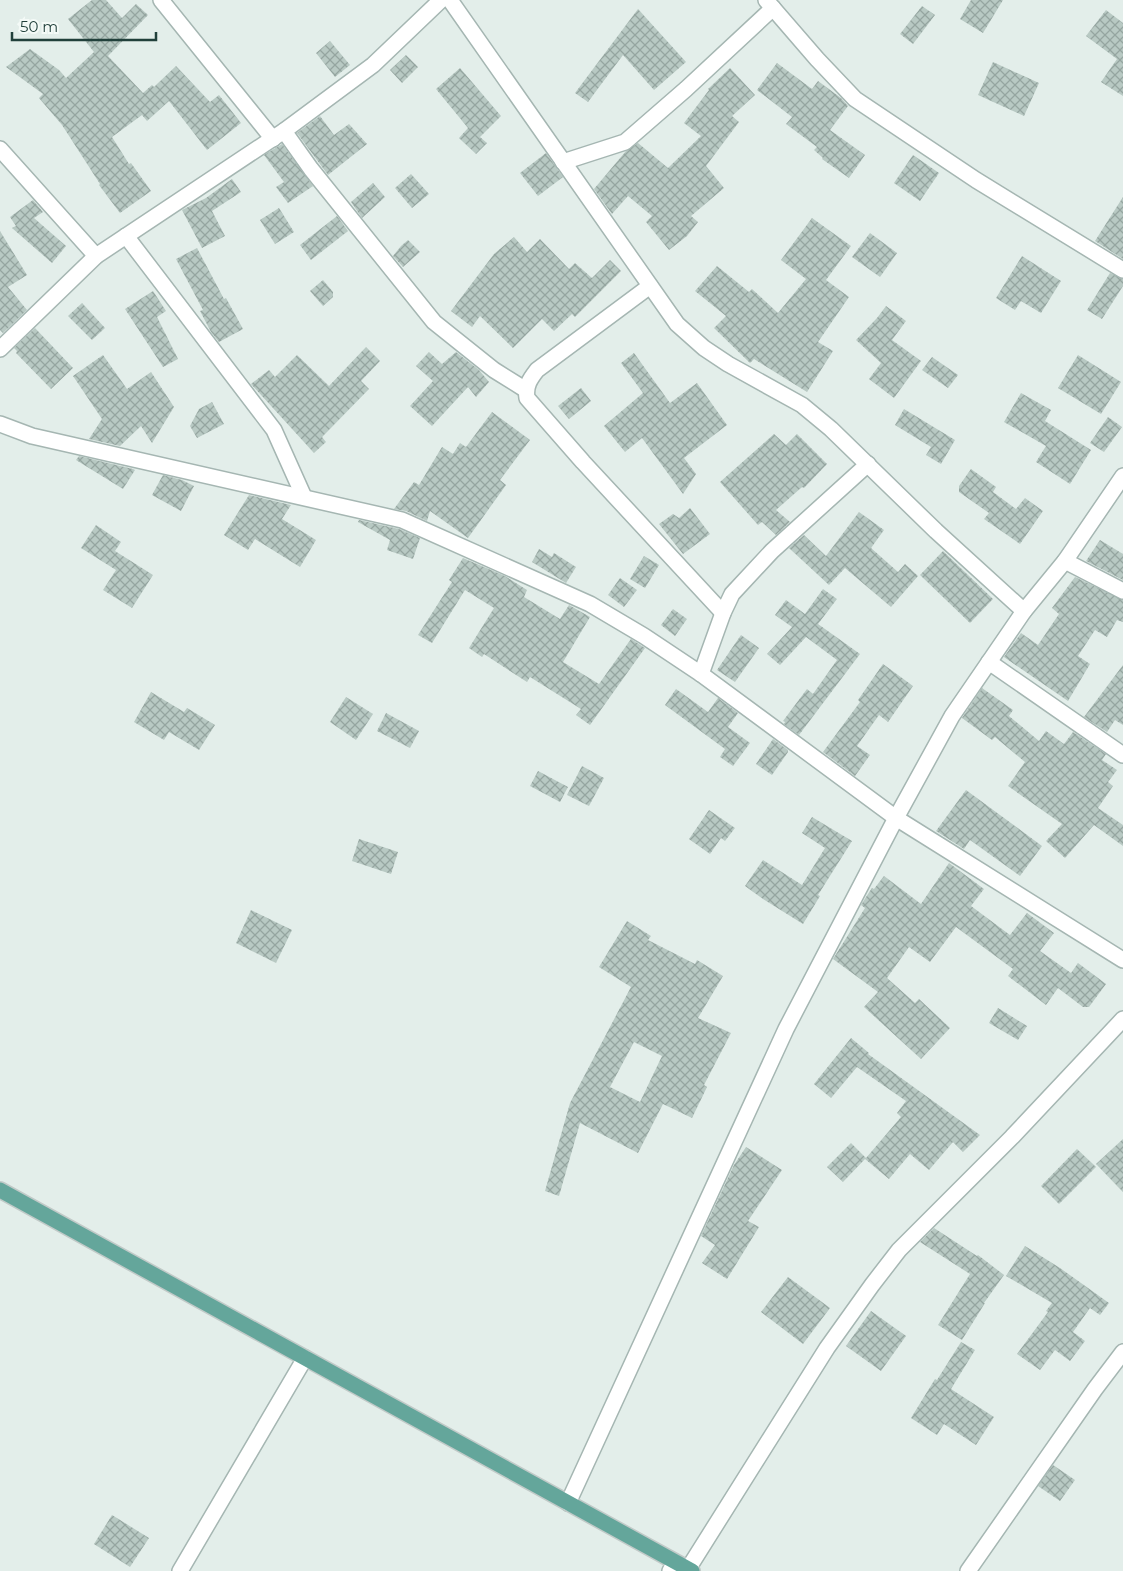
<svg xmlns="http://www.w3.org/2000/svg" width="1123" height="1571" font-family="Montserrat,sans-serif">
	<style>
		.building { fill: url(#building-cross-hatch); fill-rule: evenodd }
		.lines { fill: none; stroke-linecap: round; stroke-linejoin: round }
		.minor-casing { stroke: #a5b6b2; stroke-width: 18 }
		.major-casing { stroke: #c1cac8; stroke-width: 18 }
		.minor { stroke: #fff; stroke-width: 15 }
		.major { stroke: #64a69b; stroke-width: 15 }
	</style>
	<defs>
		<pattern id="building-cross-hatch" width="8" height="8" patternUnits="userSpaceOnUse" patternTransform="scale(1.25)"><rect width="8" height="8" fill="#b8c9c3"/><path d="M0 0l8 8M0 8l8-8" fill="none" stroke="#95a5a0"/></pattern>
	</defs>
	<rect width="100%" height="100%" fill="#e3eeea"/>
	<!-- building -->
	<g class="building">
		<path d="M92 0H106L122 18 136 4 148 15 108 56 143 93 152 85 154 87 176 66 210 102 219 95 241 123 207 150 169 101 147 121 142 115 112 137 129 164 131 163 151 191 120 213 99 185 100 184 62 125 39 98 43 94 6 67 30 49 59 70 66 78 94 52 68 19Z"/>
		<path d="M971 0H1003L983 33 960 19Z"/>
		<path d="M922 6 935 15 913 44 900 34Z"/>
		<path d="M638 9 686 62 654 90 623 55 588 102 575 93Z"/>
		<path d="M1106 10 1123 23V96L1101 82 1117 59 1086 36Z"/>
		<path d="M330 41 350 65 335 77 316 53Z"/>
		<path d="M406 55 418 67 402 83 390 70Z"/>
		<path d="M993 62 1039 83 1024 116 978 95Z"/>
		<path d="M777 63 812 89 818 81 841 98 848 106 830 130 865 155 849 178 822 159 823 158 814 150 817 147 786 124 792 117 757 90Z"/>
		<path d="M460 68 501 116 480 137 487 143 476 154 459 138 468 128 436 89Z"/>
		<path d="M730 68 755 95 732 116 739 122 706 166 724 188 691 216 698 222 687 236 669 250 646 222 652 216 628 196 612 214 594 189 626 151 638 143 668 168 701 136 684 123 709 90 708 89Z"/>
		<path d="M320 116 334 135 349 124 367 144 328 175 297 133Z"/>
		<path d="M282 144 313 186 288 203 276 187 284 182 264 155Z"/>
		<path d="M546 153 563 177 538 196 520 173Z"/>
		<path d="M913 155 939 173 920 201 894 183Z"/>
		<path d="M411 174 429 194 412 208 395 188Z"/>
		<path d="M232 179 241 192 212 211 225 236 202 248 182 210 206 198Z"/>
		<path d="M373 183 385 197 362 218 351 202Z"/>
		<path d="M1123 197V259L1095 241Z"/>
		<path d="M33 200 43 212 34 218 66 246 52 263 12 228 16 226 10 217Z"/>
		<path d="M279 208 294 232 275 244 260 220Z"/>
		<path d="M337 216 348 231 311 260 300 245Z"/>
		<path d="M812 218 851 246 826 280 849 297 818 342 833 351 807 392 754 359 750 363 714 328 726 316 695 291 717 266 749 292 752 289 778 313 806 279 781 260Z"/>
		<path d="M0 231 27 275 8 287 27 310 3 333 0 330Z"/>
		<path d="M870 233 897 253 880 277 852 257Z"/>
		<path d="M514 237 527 252 540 239 569 269 575 263 592 278 610 260 621 271 575 317 572 314 554 331 542 319 513 348 480 316 472 327 451 311 494 254Z"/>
		<path d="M408 240 420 252 403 267 393 256 401 246Z"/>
		<path d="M197 248 224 299 226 298 243 329 219 342 211 332 200 311 203 310 176 259Z"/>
		<path d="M1022 256 1061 281 1041 313 1021 301 1015 310 996 298Z"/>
		<path d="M1110 273 1123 279V286L1102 319 1087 310Z"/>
		<path d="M323 280 333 292V297L323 306 310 291Z"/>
		<path d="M153 291 166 311 157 317 178 359 163 367 125 309Z"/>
		<path d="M82 303 105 328 92 340 68 316Z"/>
		<path d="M886 306 906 321 892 340 921 361 894 398 869 379 881 363 856 340 877 318Z"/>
		<path d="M35 328 73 368 51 389 16 353 17 351 14 348Z"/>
		<path d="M366 347 380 361 361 381 369 389 322 437 326 442 314 453 251 384 269 370 275 377 297 355 329 386Z"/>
		<path d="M429 352 442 364 456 352 479 370 489 382 476 397 468 387 432 426 410 406 433 381 416 366Z"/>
		<path d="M634 353 670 403 697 383 727 425 684 458 696 474 683 494 642 438 625 452 604 426 643 393 621 363Z"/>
		<path d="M103 355 127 389 151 372 174 407 152 443 141 426 120 446 89 439 102 419 73 376Z"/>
		<path d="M1078 355 1121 382 1101 414 1058 388Z"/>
		<path d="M932 357 958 375 948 388 922 370Z"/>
		<path d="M581 388 591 401 569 419 558 406Z"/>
		<path d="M1021 393 1051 410 1045 421 1091 450 1070 484 1036 462 1046 446 1004 422Z"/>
		<path d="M212 402 224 424 197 438 190 426 199 409Z"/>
		<path d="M904 409 955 440 941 464 926 455 931 447 895 425Z"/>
		<path d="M492 412 530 440 500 480 506 485 468 538 430 511 427 521 406 511 394 509 414 482 419 485 442 447 453 454 460 443 466 447Z"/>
		<path d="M1108 417 1122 427 1104 452 1090 443Z"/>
		<path d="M774 434 786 445 797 434 827 464 804 488 802 487 776 510 790 522 776 535 762 522 758 525 720 482Z"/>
		<path d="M79 456 133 469 135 470 123 489 76 460Z"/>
		<path d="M971 469 996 487 993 492 1016 509 1025 498 1043 511 1020 544 984 519 989 513 959 492V486Z"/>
		<path d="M163 475 182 480 194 486 181 511 152 495Z"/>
		<path d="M249 495 291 505 282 519 316 540 300 567 255 539 248 550 224 535Z"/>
		<path d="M690 508 710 534 683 554 659 524 673 514 679 518Z"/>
		<path d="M859 512 884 530 871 548 898 572 905 564 918 576 891 607 845 568 829 585 789 548 804 535 826 556Z"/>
		<path d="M359 520 399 529 420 538 413 559 387 550 390 540 358 522Z"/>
		<path d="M96 525 121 542 115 551 153 575 132 608 103 590 116 570 81 548Z"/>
		<path d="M1100 540 1123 554V580L1086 561Z"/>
		<path d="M539 549 552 557 554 553 576 567 566 583 532 562Z"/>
		<path d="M943 551 993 599 970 623 920 575Z"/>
		<path d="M644 556 659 565 645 588 630 579Z"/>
		<path d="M463 558 505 576 527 590 524 597 560 619 569 605 590 617 563 662 599 684 631 639 645 648 590 725 576 715 581 709 530 677 527 682 484 654 482 657 469 648 494 608 465 590 432 643 418 635 452 582 449 580Z"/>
		<path d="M1075 577 1123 600V622L1117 620 1107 637 1095 630 1078 656 1090 664 1068 701 1004 657 1021 633 1038 645 1059 614 1052 608Z"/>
		<path d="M620 578 637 590 624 607 608 595Z"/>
		<path d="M823 589 837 599 818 624 860 654 799 735 784 724 785 722 783 721 807 689 813 694 837 660 806 637 780 665 767 654 792 627 775 615 786 600 805 614Z"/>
		<path d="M673 609 687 619 675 636 661 625Z"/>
		<path d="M741 635 759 648 735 682 717 670Z"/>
		<path d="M883 664 913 686 888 722 879 715 857 746 870 755 855 776 823 752 860 702 858 700Z"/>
		<path d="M1123 665V725L1115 720 1107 732 1084 717Z"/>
		<path d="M982 688 1013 710 1009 716 1039 741 1046 731 1064 744 1073 732 1106 754 1102 760 1117 770 1108 782 1113 786 1098 808 1123 825V846L1094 825 1065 858 1046 841 1062 824 1008 786 1025 762 995 737 992 740 962 718Z"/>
		<path d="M676 689 708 712 718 698 738 713 728 727 750 743 733 766 720 757 725 749 665 705Z"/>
		<path d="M151 692 184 712 187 708 215 725 199 750 169 732 164 740 134 722Z"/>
		<path d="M346 697 373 714 356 740 330 722Z"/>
		<path d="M386 713 419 731 410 748 377 731Z"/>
		<path d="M773 739 788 750V752L772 775 756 764Z"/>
		<path d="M582 766 604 778 589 806 567 795Z"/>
		<path d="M538 771 568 787 560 802 530 786Z"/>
		<path d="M966 790 1042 846 1020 876 970 840 964 849 936 831Z"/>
		<path d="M709 810 735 828 725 841 721 838 710 854 689 839Z"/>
		<path d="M812 817 852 841 818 895 820 896 803 924 763 899 745 886 763 860 802 885 825 848 802 833Z"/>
		<path d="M359 839 398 852 391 874 352 861Z"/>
		<path d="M949 863 984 889 971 906 1010 935 1027 913 1054 933 1040 951 1071 973 1078 963 1106 984 1089 1007H1083L1058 988 1046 1005 1008 976 1013 969 956 927 930 962 909 947 887 978 915 1003 919 999 950 1028 921 1059 864 1007 878 992 833 959 865 908 861 905 866 897 872 888 874 889 884 876 921 904Z"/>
		<path d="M251 910 292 930 276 963 236 943Z"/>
		<path d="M627 921 651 936 648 940 695 964 697 960 723 976 698 1018 731 1033 704 1085 707 1087 692 1118 663 1104 638 1153 580 1123 559 1196 545 1191 570 1103 631 987 599 967ZM634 1042 662 1056 640 1102 610 1087Z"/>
		<path d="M998 1008 1027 1026 1018 1040 989 1023Z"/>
		<path d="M851 1038 869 1053 868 1054 980 1135 963 1152 953 1142 929 1170 910 1154 889 1179 865 1159 843 1182 827 1167 851 1143 866 1158 901 1117 897 1113 906 1101 857 1067 831 1098 814 1084Z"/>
		<path d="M1123 1139V1192L1096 1164Z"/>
		<path d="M746 1147 782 1170 748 1221 759 1227 727 1279 702 1263 715 1245 701 1236 734 1165Z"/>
		<path d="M1077 1149 1096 1167 1059 1204 1041 1186Z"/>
		<path d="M934 1228 977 1256 978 1255 1004 1275 984 1303H985L962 1340 938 1325 970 1274 920 1242Z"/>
		<path d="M1025 1246 1060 1268 1109 1303 1100 1315 1090 1308 1073 1332 1085 1341 1070 1361 1055 1350 1040 1370 1017 1354 1048 1312 1046 1311 1052 1303 1006 1276Z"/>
		<path d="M788 1277 830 1308 803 1344 761 1312Z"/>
		<path d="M871 1311 906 1336 881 1371 846 1346Z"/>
		<path d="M961 1342 975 1350 951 1389 994 1417 976 1445 944 1424 937 1435 911 1418 935 1379 937 1380Z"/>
		<path d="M1053 1465 1075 1480 1060 1501 1038 1486Z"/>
		<path d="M112 1515 149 1538 130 1567 94 1544Z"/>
	</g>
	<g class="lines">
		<!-- minor casing -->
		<g class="minor-casing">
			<g id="minor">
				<path d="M161 0 273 139"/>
				<path d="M450 0 677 324 704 348 728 364 802 405 831 429 936 531 1024 611"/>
				<path d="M766 0 817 59 855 99 976 180 1123 270"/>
				<path d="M284 131 311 169 434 322 494 370 526 390"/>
				<path d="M0 149 96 256"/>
				<path d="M563 162 625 142 686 89 773 8"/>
				<path d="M126 236 274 430 304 497"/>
				<path d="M650 286 537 370C530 379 525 386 527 398L583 462 723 613"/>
				<path d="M0 349 96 256 284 131 373 65 441 0"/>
				<path d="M0 424 32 436 402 520 590 604 644 636 701 674 896 818 1123 960"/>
				<path d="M1065 561 1123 591"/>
				<path d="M989 662 1123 755"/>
				<path d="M701 674 723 613 732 594 772 551 868 464"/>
				<path d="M568 1503 786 1029 896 818 952 716 1024 611 1065 561 1123 476"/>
				<path d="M688 1569 827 1348 872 1285 899 1250 1012 1137 1123 1019"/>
				<path d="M180 1571 305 1358"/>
				<path d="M670 1571 675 1562"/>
				<path d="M968 1571 1095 1389 1123 1352"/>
			</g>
		</g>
		<!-- major casing -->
		<g class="major-casing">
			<path id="major" d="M0 1190 692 1571"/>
		</g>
		<!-- minor -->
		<use href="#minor" class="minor"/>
		<!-- major -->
		<use href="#major" class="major"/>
	</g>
	<!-- scale -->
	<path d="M12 32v8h144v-8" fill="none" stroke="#21403b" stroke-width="2.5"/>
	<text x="20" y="32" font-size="15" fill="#21403b" stroke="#f4faf7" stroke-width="4" paint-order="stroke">50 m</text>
</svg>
